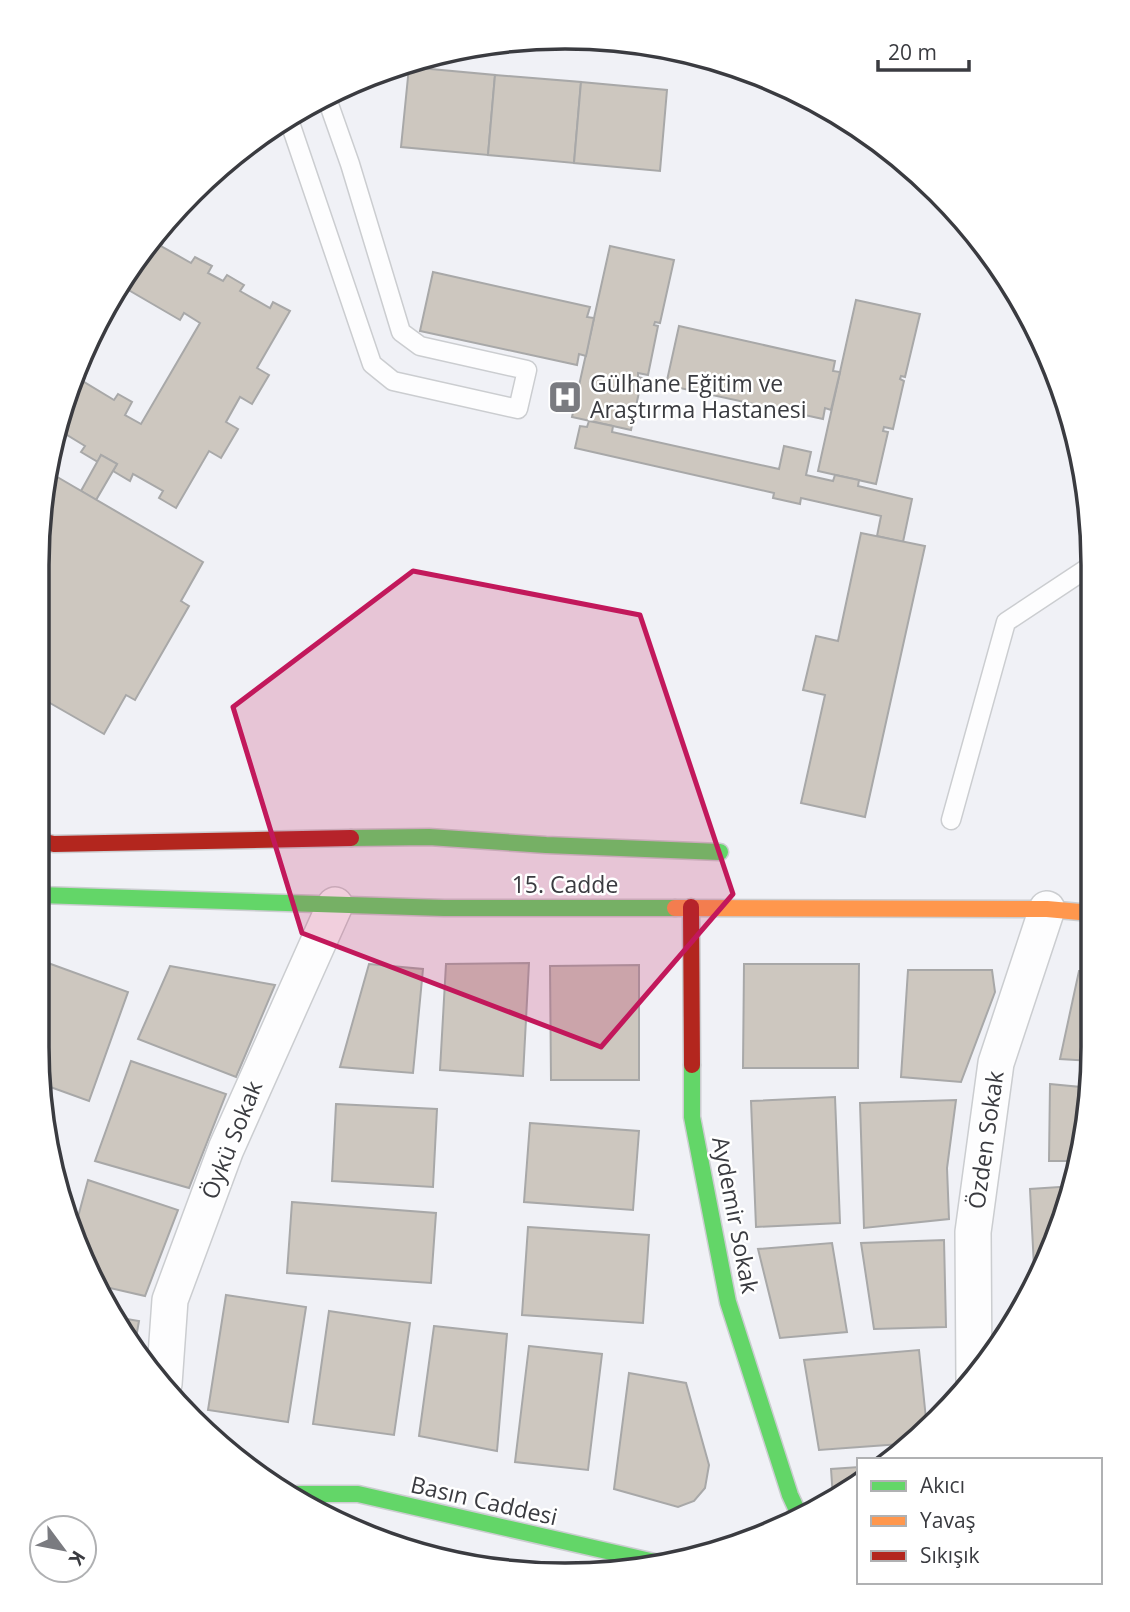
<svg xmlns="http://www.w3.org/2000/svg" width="1130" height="1612" font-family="'Open Sans',sans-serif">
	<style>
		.building { fill: #cdc7bf; stroke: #a8a8a8; stroke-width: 2 }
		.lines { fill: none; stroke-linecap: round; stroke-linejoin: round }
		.lane-casing { stroke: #cbcdd0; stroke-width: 21 }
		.street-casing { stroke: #cbcdd0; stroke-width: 38 }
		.fast-casing { stroke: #cbcdd0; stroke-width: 19 }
		.slow-casing { stroke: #cbcdd0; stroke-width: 19 }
		.jam-casing { stroke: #cbcdd0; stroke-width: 19 }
		.lane { stroke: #fdfdfe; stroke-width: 18 }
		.street { stroke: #fdfdfe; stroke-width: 35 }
		.fast { stroke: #63d668; stroke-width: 16 }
		.slow { stroke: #ff974d; stroke-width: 16 }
		.jam { stroke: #b3261e; stroke-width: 16 }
		.marked { fill: #c2185b; fill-opacity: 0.2; stroke: #c2185b; stroke-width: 5; stroke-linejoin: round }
		.labels { text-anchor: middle; stroke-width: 5; stroke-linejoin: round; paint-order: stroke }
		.poi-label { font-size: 23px; fill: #3a3b40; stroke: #fff; text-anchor: start }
		.street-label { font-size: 23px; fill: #3a3b40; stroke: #fff }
		.rim { fill: none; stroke: #3a3b40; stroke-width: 3.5 }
	</style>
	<rect width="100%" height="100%" fill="#f0f1f6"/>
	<!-- building -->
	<g class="building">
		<path d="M409 67 495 75 488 155 401 147Z"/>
		<path d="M495 75 581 82 574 163 488 155Z"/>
		<path d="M581 82 667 90 660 171 574 163Z"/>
		<path d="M160 237 165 239 161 246 191 263 195 257 212 266 208 273 223 281 227 275 244 285 240 291 270 308 273 302 290 311 257 368 269 375 252 404 240 397 226 422 238 429 221 458 209 451 176 508 159 498 163 491 133 474 130 481 113 471 117 464 101 455 98 462 81 452 85 446 59 430 81 372 84 374 81 380 114 400 118 394 132 402 125 415 141 424 200 323 184 313 180 320 120 285Z"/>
		<path d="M610 246 674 260 660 323 655 322 654 325 658 326 648 375 638 373V377L642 378 631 430 572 417Z"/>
		<path d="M433 272 590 307 587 317 594 318 586 356 579 354 577 365 420 331Z"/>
		<path d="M856 300 920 314 905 377 901 376 900 379 904 381 893 429 884 427 883 431 888 432 876 484 818 471Z"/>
		<path d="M679 326 835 361 833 371 840 372 831 410 825 408 823 419 666 385Z"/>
		<path d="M589 421 613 426 612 432 779 469 784 446 811 452 806 475 833 481 835 475 859 480 858 486 912 499 903 542 877 536 881 516 801 498 800 504 773 498 774 493 575 448 580 426 587 427Z"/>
		<path d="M101 455 117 464 96 500 81 491Z"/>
		<path d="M47 471 203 562 181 601 189 606 135 700 126 695 104 734 43 699Z"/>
		<path d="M861 533 925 546 865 817 801 803 825 695 803 690 816 636 838 641Z"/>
		<path d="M48 963 128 992 89 1101 42 1084 37 1047 38 993Z"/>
		<path d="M529 963 523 1076 440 1070 446 964Z"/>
		<path d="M369 964 423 969 413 1073 340 1067Z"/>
		<path d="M744 964H859L858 1068H743Z"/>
		<path d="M639 965V1080H551L550 966Z"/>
		<path d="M170 966 275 985 236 1077 138 1039Z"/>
		<path d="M908 970H992L995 992 961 1082 901 1077Z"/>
		<path d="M1079 971 1091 972 1092 1061 1060 1059Z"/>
		<path d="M131 1061 226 1094 189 1188 95 1161Z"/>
		<path d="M1050 1084 1091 1088 1079 1161H1049Z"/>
		<path d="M835 1097 840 1223 756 1227 751 1101Z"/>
		<path d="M956 1100 947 1168 949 1219 864 1228 860 1103Z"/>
		<path d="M336 1104 437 1109 433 1187 332 1181Z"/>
		<path d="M530 1123 639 1131 633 1210 524 1202Z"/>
		<path d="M88 1180 178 1210 145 1296 101 1286 75 1228Z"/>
		<path d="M1074 1186 1044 1266 1034 1267 1030 1189Z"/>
		<path d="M292 1202 436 1213 431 1283 287 1273Z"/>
		<path d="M528 1227 649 1235 643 1323 522 1315Z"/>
		<path d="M944 1240 946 1327 874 1329 861 1243Z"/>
		<path d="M832 1243 847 1332 780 1338 758 1249Z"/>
		<path d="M226 1295 306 1307 288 1422 208 1410Z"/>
		<path d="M329 1311 410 1323 394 1435 313 1424Z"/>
		<path d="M115 1317 139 1321 134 1349 126 1340Z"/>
		<path d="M434 1326 507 1334 497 1451 419 1436Z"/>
		<path d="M529 1346 602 1354 588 1470 515 1462Z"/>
		<path d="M919 1350 927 1429 915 1443 819 1450 804 1360Z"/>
		<path d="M629 1373 686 1383 709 1465 705 1488 694 1501 678 1507 614 1489Z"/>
		<path d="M859 1467V1481L833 1498 831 1469Z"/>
	</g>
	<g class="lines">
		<!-- lane casing -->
		<g class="lane-casing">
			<g id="lane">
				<path d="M288 117 372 364 393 381 518 409 527 370 420 346 401 332 350 164 326 96"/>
				<path d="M951 820 1006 622 1089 567"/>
			</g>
		</g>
		<!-- street casing -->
		<g class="street-casing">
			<g id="street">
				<path d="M974 1380 973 1232 996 1063 1047 909"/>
				<path d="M164 1384 170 1300 226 1149 335 905"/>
			</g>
		</g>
		<!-- fast casing -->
		<g class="fast-casing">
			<g id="fast">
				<path d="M351 838 429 837 546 845 720 852"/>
				<path d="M39 895 444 908H675"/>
				<path d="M692 1065V1117L728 1302 790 1495 801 1519"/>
				<path d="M297 1494H358L659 1563"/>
			</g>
		</g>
		<!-- slow casing -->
		<g class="slow-casing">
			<path id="slow" d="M675 908 1047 909 1091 913"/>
		</g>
		<!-- jam casing -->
		<g class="jam-casing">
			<g id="jam">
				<path d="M40 841 54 844 351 838"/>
				<path d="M691 907 692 1065"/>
			</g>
		</g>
		<!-- lane -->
		<use href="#lane" class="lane"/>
		<!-- street -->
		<use href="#street" class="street"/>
		<!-- fast -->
		<use href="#fast" class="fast"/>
		<!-- slow -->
		<use href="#slow" class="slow"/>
		<!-- jam -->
		<use href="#jam" class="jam"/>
	</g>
	<!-- marked area -->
	<path class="marked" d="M413 571 640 615 733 894 601 1047 302 933 233 707Z"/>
	<!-- icons -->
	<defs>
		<g id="hospital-square" transform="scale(1.75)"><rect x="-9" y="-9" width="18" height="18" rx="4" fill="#7a7b80" stroke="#fff"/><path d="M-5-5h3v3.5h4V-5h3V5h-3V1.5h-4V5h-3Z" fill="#fff"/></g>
	</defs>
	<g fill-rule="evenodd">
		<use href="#hospital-square" x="565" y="397"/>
	</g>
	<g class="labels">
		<!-- poi labels -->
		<g class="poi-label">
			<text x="590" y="392">Gülhane Eğitim ve<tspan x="590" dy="26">Araştırma Hastanesi</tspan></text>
		</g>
		<!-- street labels -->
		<g class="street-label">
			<text x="565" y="893">15. Cadde</text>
			<text transform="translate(232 1140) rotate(-68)" y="8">Öykü Sokak</text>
			<text transform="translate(986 1140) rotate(-82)" y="8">Özden Sokak</text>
			<text transform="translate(735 1215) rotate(79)" y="8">Aydemir Sokak</text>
			<text transform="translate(484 1501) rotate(13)" y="8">Basın Caddesi</text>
		</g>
	</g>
	<!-- crop -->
	<path d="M0 0H1130V1612H0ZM565 49H565A516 516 0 0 1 1081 565V1047A516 516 0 0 1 565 1563H565A516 516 0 0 1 49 1047V565A516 516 0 0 1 565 49Z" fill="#fff" fill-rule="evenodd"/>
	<path class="rim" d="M565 49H565A516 516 0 0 1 1081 565V1047A516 516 0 0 1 565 1563H565A516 516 0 0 1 49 1047V565A516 516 0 0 1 565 49Z"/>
	<!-- legend -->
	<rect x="857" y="1458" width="245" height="126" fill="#ffffff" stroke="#b0b1b3" stroke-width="2"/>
	<rect x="871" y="1481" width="35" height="10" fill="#63d668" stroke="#b0b1b3" stroke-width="2"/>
	<text x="920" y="1493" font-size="21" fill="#3a3b40">Akıcı</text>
	<rect x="871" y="1516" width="35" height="10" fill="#ff974d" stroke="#b0b1b3" stroke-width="2"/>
	<text x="920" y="1528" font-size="21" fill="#3a3b40">Yavaş</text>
	<rect x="871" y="1551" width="35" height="10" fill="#b3261e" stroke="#b0b1b3" stroke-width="2"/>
	<text x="920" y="1563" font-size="21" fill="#3a3b40">Sıkışık</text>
	<!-- north arrow -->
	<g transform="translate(63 1549) rotate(122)"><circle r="33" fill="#ffffff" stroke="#b0b1b3" stroke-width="2"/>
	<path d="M0-5L12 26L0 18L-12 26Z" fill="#7a7b80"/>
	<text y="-10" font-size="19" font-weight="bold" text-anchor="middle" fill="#3a3b40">K</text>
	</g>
	<!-- scale -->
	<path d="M878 60v10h91v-10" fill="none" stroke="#3a3b40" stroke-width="3.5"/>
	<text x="888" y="60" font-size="21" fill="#3a3b40" stroke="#ffffff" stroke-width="5" paint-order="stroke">20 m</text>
</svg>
